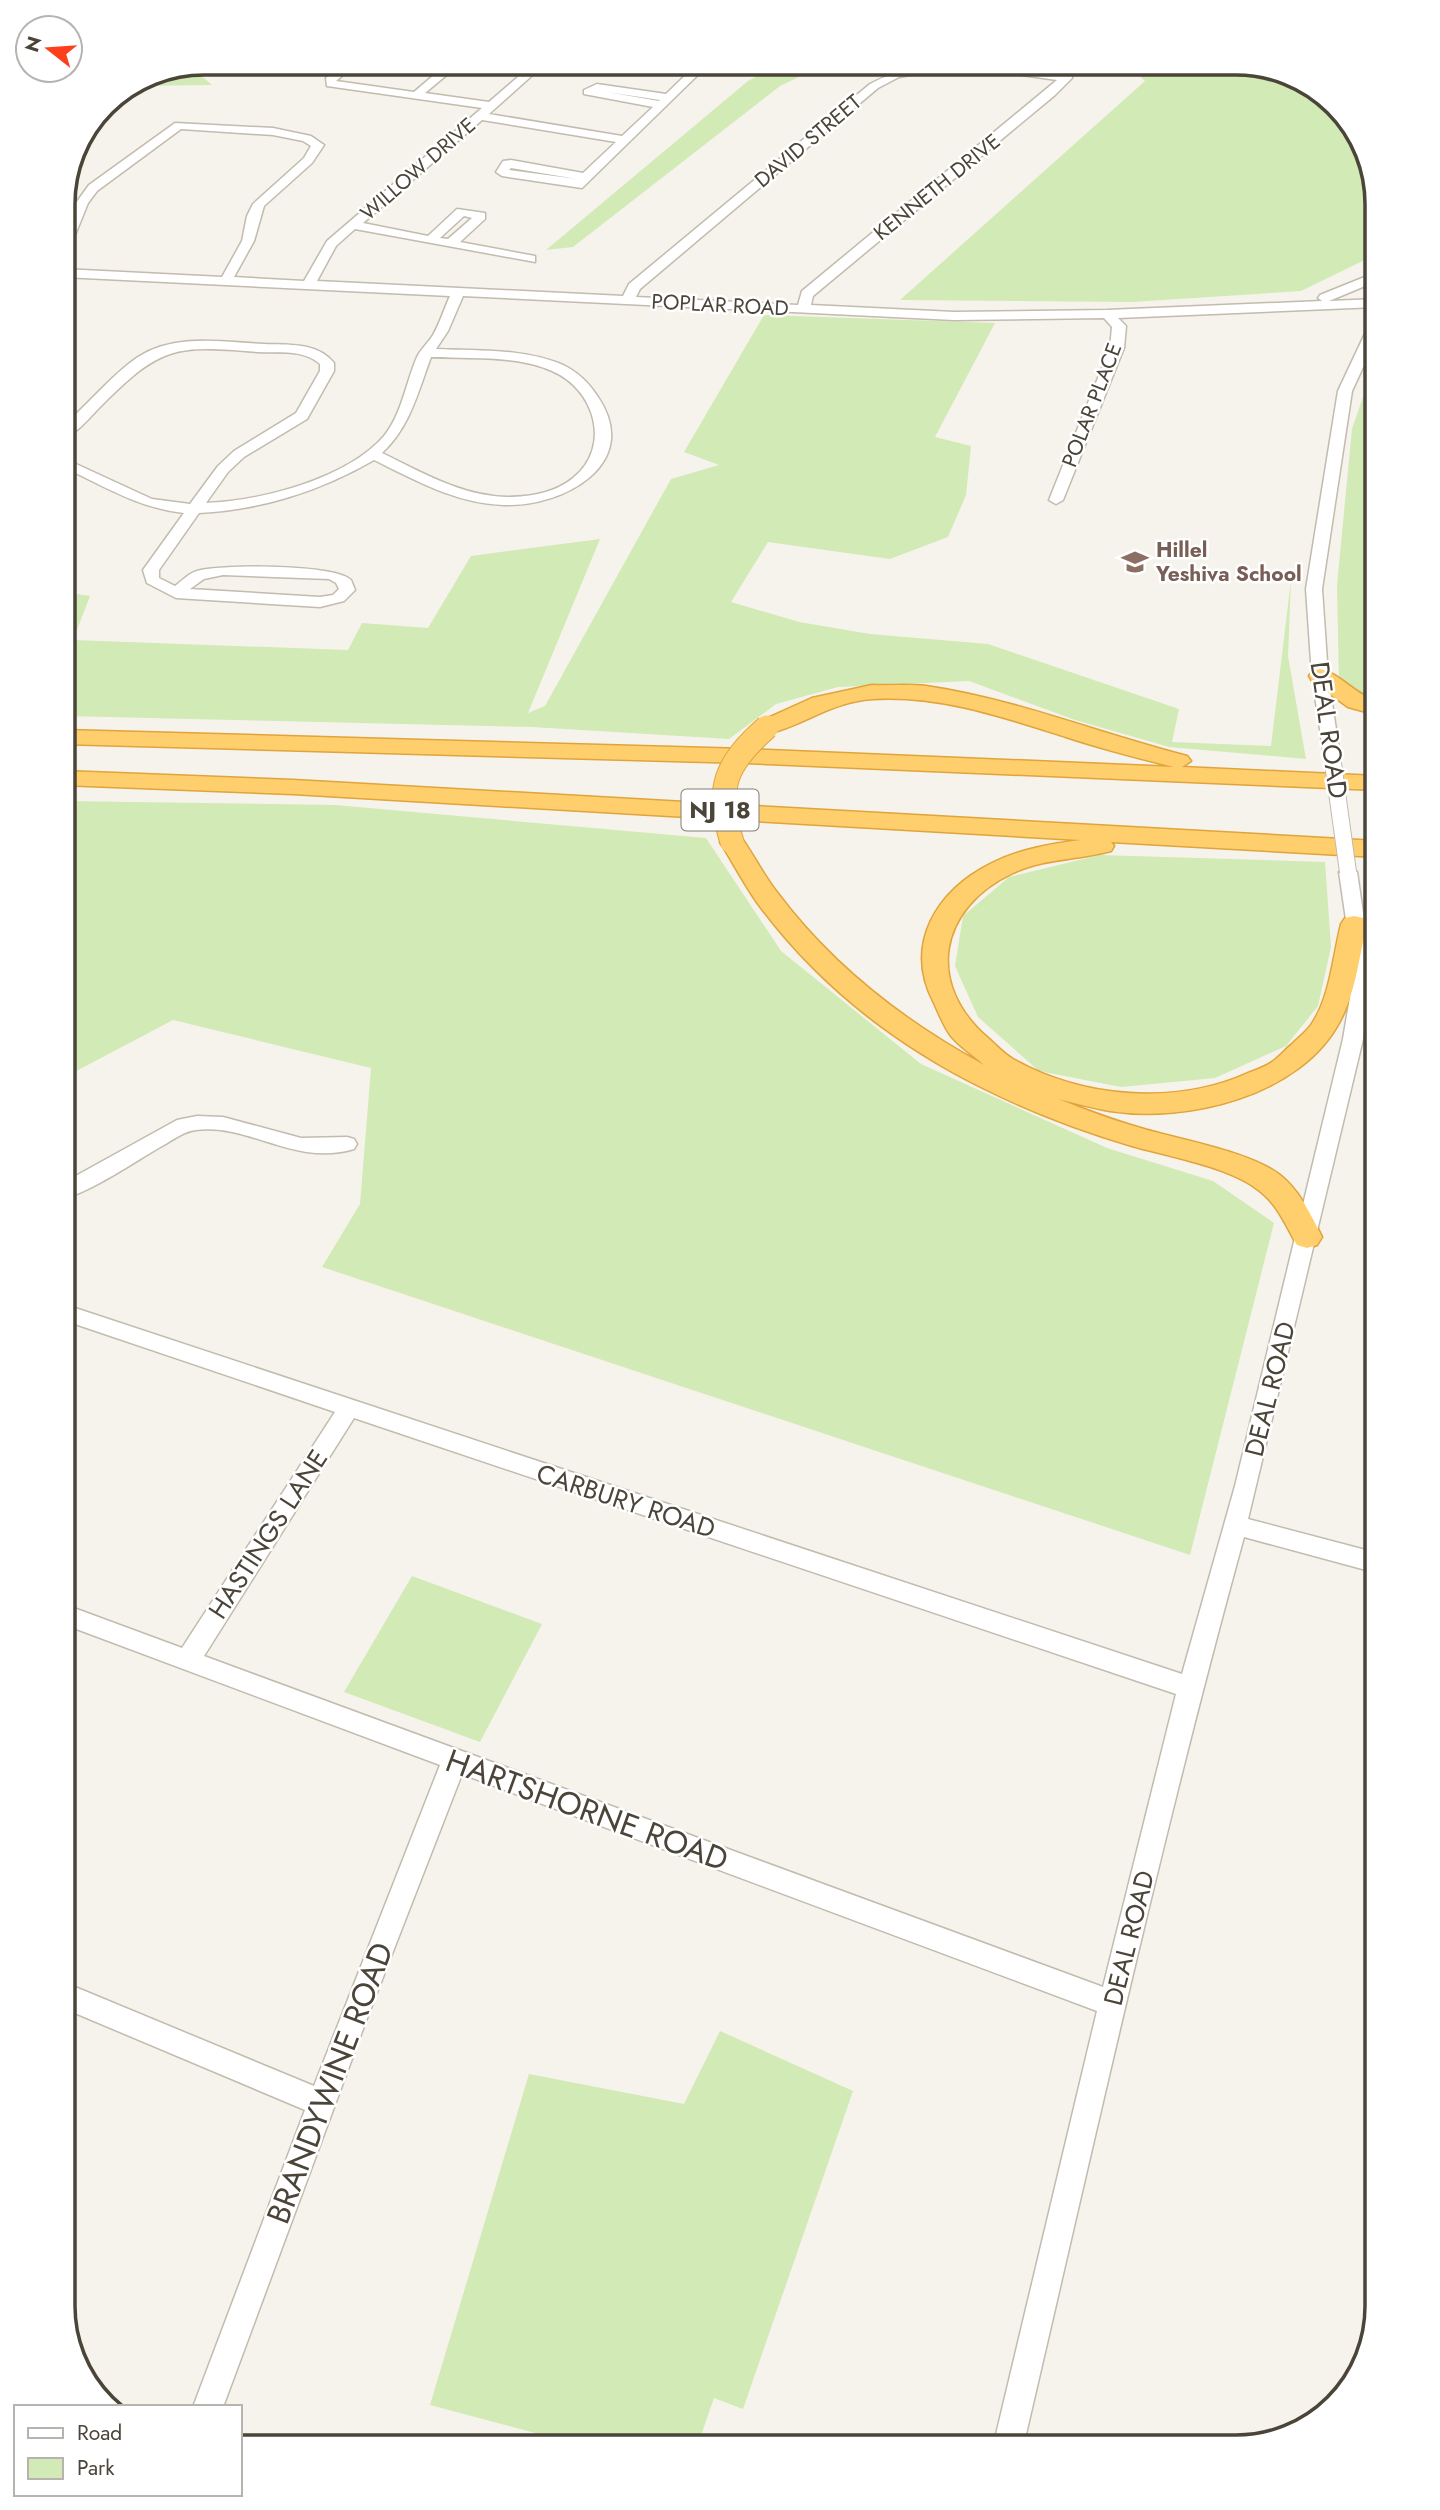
<svg xmlns="http://www.w3.org/2000/svg" width="1440" height="2510" font-family="Jost,sans-serif">
	<style>
		.green { fill: #d2eab5 }
		.lines { fill: none; stroke-linecap: round; stroke-linejoin: round }
		.minor-casing { stroke: #c2bbae; stroke-width: 3 }
		.highway-casing { stroke: #e0a43c; stroke-width: 3 }
		.minor { fill: #fff; fill-rule: evenodd }
		.highway { fill: #ffcf6e; fill-rule: evenodd }
		.minor-bridge-casing { stroke: #c2bbae; stroke-width: 18; stroke-linecap: butt }
		.highway-bridge-casing { stroke: #e0a43c; stroke-width: 25; stroke-linecap: butt }
		.minor-bridge { stroke: #fff; stroke-width: 16 }
		.highway-bridge { stroke: #ffcf6e; stroke-width: 23 }
		.labels { text-anchor: middle; stroke-width: 5; stroke-linejoin: round; paint-order: stroke }
		.far-street-label { font-size: 21px; fill: #4b4439; stroke: #fff }
		.far-education-label { font-size: 21px; font-weight: bold; fill: #785e54; stroke: #fff; text-anchor: start }
		.shield { fill: #fff; stroke: #817c74; stroke-width: 2 }
		.shield-label { font-size: 24px; font-weight: bold; fill: #4b4439 }
		.street-label { font-size: 26px; fill: #4b4439; stroke: #fff }
		.near-street-label { font-size: 32px; fill: #4b4439; stroke: #fff }
		.rim { fill: none; stroke: #4b4439; stroke-width: 3.5 }
	</style>
	<rect width="100%" height="100%" fill="#f6f3ec"/>
	<!-- green -->
	<g class="green">
		<path d="M781 63H828L780 86 573 247 546 250 748 81Z"/>
		<path d="M1126 63H1245L1315 87 1363 142 1377 204V254L1301 291 1132 302 900 300 1145 81Z"/>
		<path d="M190 66 212 85 132 86 151 74Z"/>
		<path d="M764 315 995 323 935 437 971 446 966 495 948 537 890 559 768 542 731 602 799 622 870 634 988 644 1179 709 1172 742 1271 746 1291 580 1288 656 1306 759 1169 747 1075 720 969 681 838 687 776 704 729 739 532 727 63 716V592L90 596 73 640 348 650 362 623 428 628 471 556 600 539 528 713 545 706 671 479 719 465 684 452Z"/>
		<path d="M1377 356V700L1356 695 1339 683 1337 585 1352 429Z"/>
		<path d="M63 801 335 805 706 838 781 951 921 1064 1107 1148 1213 1181 1274 1223 1190 1555 322 1267 360 1204 371 1068 173 1020 63 1078Z"/>
		<path d="M1100 855 1325 862 1331 947 1318 1006 1286 1046 1215 1078 1121 1087 1039 1071 978 1017 955 966 963 916 1009 877Z"/>
		<path d="M412 1576 542 1624 480 1742 344 1692Z"/>
		<path d="M720 2031 853 2091 743 2409 714 2398 697 2447H588L430 2405 529 2074 684 2104Z"/>
	</g>
	<g class="lines">
		<!-- minor casing -->
		<g class="minor-casing">
			<g id="minor">
				<path d="M231 63H245L235 70H227L225 68Z"/>
				<path d="M344 63H357L336 81 414 92 448 63H461L425 93 489 102 534 63H546L489 114 622 136 653 107 584 94V90L597 84 666 94 698 63H710L582 188 502 176 496 172 503 161 511 160 583 173 616 142 482 120 363 223 428 236 457 209 485 213V219L460 242 535 256V262L355 229 336 246 317 281 623 296 629 284 870 84C930 52 995 65 1060 74L1059 63H1071L1072 78 1055 95 813 296 811 305 954 312 1107 310 1322 301 1318 298 1320 295 1377 272V281L1329 301 1377 299V307L1118 318 1126 326 1124 348 1063 500 1056 504 1049 500 1110 348 1112 327 1104 318 954 320 463 296 448 331 436 349C477 351 524 348 563 365 578 372 589 383 598 397 643 464 563 507 504 505 457 504 415 480 374 460 321 491 260 510 199 513L159 570V578L175 586C182 581 189 573 197 571 220 564 335 564 351 580L355 590 344 601 320 607 176 598 147 583 143 570 184 513C138 508 104 486 63 467V458L152 499 190 504 218 466 234 451 296 413 320 371V364C303 349 280 353 258 352 173 345 161 346 100 407 90 417 77 434 63 438V426C89 404 110 376 138 357 175 333 222 342 264 344 288 345 317 342 334 363V371L307 419 244 457 228 472 206 503C260 501 347 479 384 436 402 414 406 382 417 357 421 349 428 343 433 335 440 323 444 309 450 296L63 277V269L222 277 242 241 247 216 253 204 304 158 311 146 303 141 273 135 181 129 97 191 88 203 69 250 63 254V234L76 203 89 185 175 123 273 128 311 136 324 145 312 163 264 206 254 241 234 277 304 281 327 241 482 108 327 86 326 78ZM942 69 994 71 1057 80 802 291 798 305 636 297 640 289 878 88 899 77ZM607 92 660 100 659 101ZM511 168 577 179 509 170ZM464 216 472 218 448 239 440 238ZM431 357C470 359 515 355 552 371 595 389 612 447 573 478 555 493 529 497 507 497 462 496 421 472 382 453 410 427 418 392 431 357ZM223 575 329 579 336 583 339 589 333 595 320 597 190 589 204 579Z"/>
				<path d="M1377 319V337L1352 391 1322 589 1328 676 1340 756 1332 761 1324 756 1312 676 1306 589 1338 391 1370 323Z"/>
				<path d="M1348 866 1357 872 1372 974 1363 1039 1248 1519 1377 1553V1573L1244 1537C1161 1838 1094 2143 1023 2447H993L1097 2011 462 1774 366 2021 223 2407H193L305 2110 63 2008V1982L314 2086 440 1765 63 1624V1604L182 1648 335 1412 63 1320V1304L1182 1674 1235 1486 1343 1039 1354 974 1339 872ZM354 1418 1176 1694 1103 1987 204 1656Z"/>
				<path d="M197 1116 223 1117 301 1138 347 1137 354 1139 357 1144 354 1149C295 1167 249 1123 196 1130 184 1131 173 1140 162 1146 134 1162 94 1190 63 1199V1183L177 1120Z"/>
			</g>
		</g>
		<!-- highway casing -->
		<g class="highway-casing">
			<g id="highway">
				<path d="M1320 669C1341 674 1355 695 1377 701V715L1348 707 1312 681 1309 676 1312 671Z"/>
				<path d="M872 685C889 686 908 684 926 686 1015 699 1100 734 1187 756L1191 761 1182 767 1377 776V790L746 763 63 744V730L746 749 1174 767C1138 758 1102 749 1066 737 1003 717 940 695 873 699 830 702 805 725 767 734L759 732 755 727 759 722 812 698Z"/>
				<path d="M63 771 293 780 1377 841V857L1111 842 1114 846 1111 851C1078 860 1045 858 1013 873 938 908 925 984 988 1038 996 1045 1004 1054 1013 1059 1082 1098 1175 1106 1248 1073 1256 1070 1265 1067 1272 1062 1279 1057 1285 1050 1292 1044 1298 1038 1306 1032 1311 1025 1330 998 1333 956 1341 924L1345 918 1354 916 1363 918 1367 924C1359 956 1356 992 1340 1021 1301 1096 1187 1123 1110 1111 1093 1108 1075 1103 1058 1099 1086 1110 1115 1121 1144 1129 1181 1140 1251 1152 1280 1175 1300 1191 1311 1215 1322 1237L1317 1245 1307 1248 1297 1245C1285 1224 1277 1203 1257 1189 1229 1167 1167 1156 1132 1146 1081 1131 1031 1112 983 1088 894 1044 815 982 756 901 743 882 732 861 720 842L723 837 732 834 741 837C753 854 763 874 776 891 831 965 903 1021 984 1065 973 1055 960 1047 951 1036 944 1027 939 1014 934 1003 903 944 937 890 992 863 1020 849 1051 844 1081 840L293 794 63 785Z"/>
			</g>
		</g>
		<!-- minor -->
		<use href="#minor" class="minor"/>
		<!-- highway -->
		<use href="#highway" class="highway"/>
		<!-- minor-bridge casing -->
		<g class="minor-bridge-casing">
			<path id="minor-bridge" d="M1332 756 1348 872"/>
		</g>
		<!-- highway-bridge casing -->
		<g class="highway-bridge-casing">
			<path id="highway-bridge" d="M732 842C715 788 725 764 767 727"/>
		</g>
		<!-- minor-bridge -->
		<use href="#minor-bridge" class="minor-bridge"/>
		<!-- highway-bridge -->
		<use href="#highway-bridge" class="highway-bridge"/>
	</g>
	<!-- icons -->
	<defs>
		<g id="school-bare" transform="scale(2.1)"><path d="M0-5L7-2L0 1L-7-2ZM-4 1L0 2.5L4 1V4Q0 6-4 4Z" fill="#8d6e63" stroke="#fff" stroke-width="2.5" paint-order="stroke"/></g>
	</defs>
	<g fill-rule="evenodd">
		<use href="#school-bare" x="1135" y="562"/>
	</g>
	<g class="labels">
		<!-- far-street labels -->
		<g class="far-street-label">
			<text transform="translate(808 141) rotate(-40)" y="7">DAVID STREET</text>
			<text transform="translate(418 169) rotate(-41)" y="7">WILLOW DRIVE</text>
			<text transform="translate(937 187) rotate(-39)" y="7">KENNETH DRIVE</text>
			<text transform="translate(720 305) rotate(3)" y="7">POPLAR ROAD</text>
			<text transform="translate(1092 405) rotate(-69)" y="7">POLAR PLACE</text>
		</g>
		<!-- far-education labels -->
		<g class="far-education-label">
			<text x="1156" y="557">Hillel<tspan x="1156" dy="24">Yeshiva School</tspan></text>
		</g>
		<!-- shield labels -->
		<rect class="shield" x="681.5" y="789.5" width="77" height="41" rx="5"/>
		<g class="shield-label">
			<text x="720" y="818">NJ 18</text>
		</g>
		<!-- street labels -->
		<g class="street-label">
			<text transform="translate(1329 730) rotate(82)" y="9">DEAL ROAD</text>
			<text transform="translate(1270 1389) rotate(-76)" y="9">DEAL ROAD</text>
			<text transform="translate(626 1501) rotate(18)" y="9">CARBURY ROAD</text>
			<text transform="translate(268 1534) rotate(-57)" y="9">HASTINGS LANE</text>
			<text transform="translate(1129 1938) rotate(-76)" y="9">DEAL ROAD</text>
		</g>
		<!-- near-street labels -->
		<g class="near-street-label">
			<text transform="translate(587 1810) rotate(20)" y="11">HARTSHORNE ROAD</text>
			<text transform="translate(330 2083) rotate(-69)" y="11">BRANDYWINE ROAD</text>
		</g>
	</g>
	<!-- crop -->
	<path d="M0 0H1440V2510H0ZM204 75H1236A129 129 0 0 1 1365 204V2306A129 129 0 0 1 1236 2435H204A129 129 0 0 1 75 2306V204A129 129 0 0 1 204 75Z" fill="#fff" fill-rule="evenodd"/>
	<path class="rim" d="M204 75H1236A129 129 0 0 1 1365 204V2306A129 129 0 0 1 1236 2435H204A129 129 0 0 1 75 2306V204A129 129 0 0 1 204 75Z"/>
	<!-- legend -->
	<rect x="14" y="2405" width="228" height="91" fill="#ffffff" stroke="#b7b4b0" stroke-width="2"/>
	<rect x="28" y="2428" width="35" height="10" fill="#ffffff" stroke="#b7b4b0" stroke-width="2"/>
	<text x="77" y="2440" font-size="21" fill="#4b4439">Road</text>
	<rect x="28" y="2458" width="35" height="21" fill="#d2eab5" stroke="#b7b4b0" stroke-width="2"/>
	<text x="77" y="2475" font-size="21" fill="#4b4439">Park</text>
	<!-- north arrow -->
	<g transform="translate(49 49) rotate(287)"><circle r="33" fill="#ffffff" stroke="#b7b4b0" stroke-width="2"/>
	<path d="M0-5L12 26L0 18L-12 26Z" fill="#fc3f1d"/>
	<text y="-10" font-size="19" font-weight="bold" text-anchor="middle" fill="#4b4439">N</text>
	</g>
</svg>
